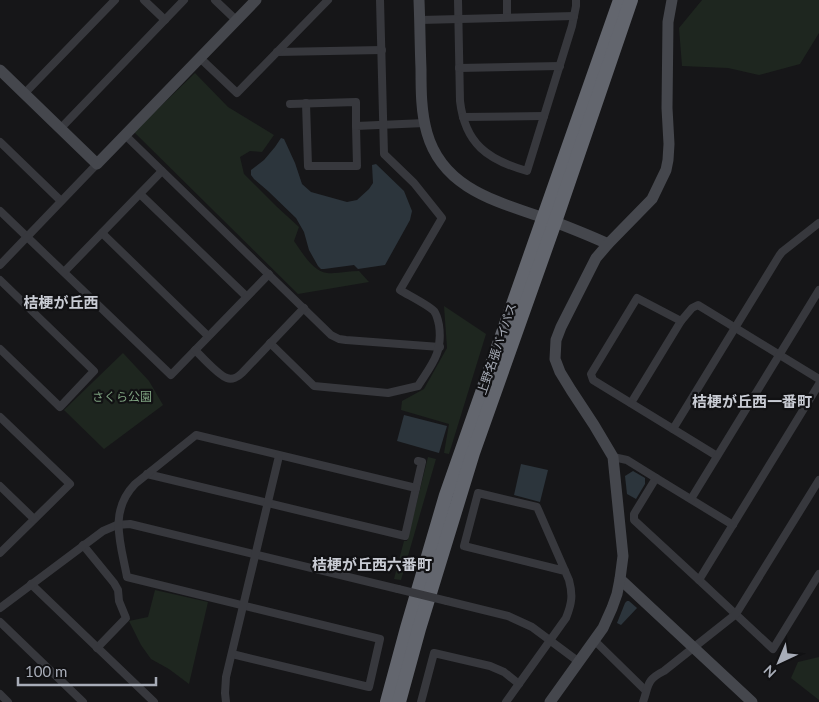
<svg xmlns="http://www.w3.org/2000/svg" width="819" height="702" font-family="Lato,'Noto Sans JP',sans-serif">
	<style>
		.green { fill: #1e261f }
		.water { fill: #2c353c }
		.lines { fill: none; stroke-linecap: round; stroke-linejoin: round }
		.street { stroke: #37383d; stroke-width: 8 }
		.secondary { stroke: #45474d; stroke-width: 11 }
		.highway { stroke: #63666e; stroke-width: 14 }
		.street-bridge { stroke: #37383d; stroke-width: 8 }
		.labels { text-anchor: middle; stroke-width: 4.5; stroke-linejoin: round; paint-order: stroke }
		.street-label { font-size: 12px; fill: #a8adb8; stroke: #111113 }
		.park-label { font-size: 12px; fill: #7fa381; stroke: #111113 }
		.quarter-label { font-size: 15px; font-weight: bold; fill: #c9ccd4; stroke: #111113 }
	</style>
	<rect width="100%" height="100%" fill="#161618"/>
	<!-- green -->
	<g class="green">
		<path d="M702 0H819V33L800 64 759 75 728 68 682 66 679 28Z"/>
		<path d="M195 73 228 107 274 135 262 152 250 151 240 157 244 174 276 206 299 227 294 241C302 252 312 271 327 273 337 274 349 271 359 271L369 282 298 294 134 132Z"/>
		<path d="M444 306 486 334 449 454 444 453 449 424 401 410 402 401 424 389 447 348Z"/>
		<path d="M123 353 149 381 163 405 104 449 64 410Z"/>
		<path d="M428 457 436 459 401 580 394 579 404 541H407Z"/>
		<path d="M155 590 208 602 189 684 169 669 151 659 141 645 129 621 148 617Z"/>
		<path d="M819 657V700L791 678 798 662Z"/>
	</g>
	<!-- water -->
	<g class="water">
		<path d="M281 138 284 139 295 163 302 184 311 192 347 202 357 200 369 189 373 183 372 165 376 164 404 191 412 211 410 220 385 265 358 269 354 265 324 269H321L318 266 309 250 304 232 296 218 268 191 254 179 251 175V170L264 160 275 147Z"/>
		<path d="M404 415 447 426 439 453 397 441Z"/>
		<path d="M521 464 548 470 540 502 514 495Z"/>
		<path d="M633 471 645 478V484L636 499 627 494 625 476Z"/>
		<path d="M627 601H629L637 608 621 625 617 623 625 603Z"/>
	</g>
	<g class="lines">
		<!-- street -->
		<g class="street">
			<path d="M144 0 165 20"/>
			<path d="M215 0 236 20"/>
			<path d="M458 0 460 101C465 144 488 160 527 171L572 26 576 6V0"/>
			<path d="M507 0V17"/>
			<path d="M420 20 574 16"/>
			<path d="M277 52 382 50"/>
			<path d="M200 58 237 93 328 0"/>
			<path d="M459 68 560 66"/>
			<path d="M24 94 115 0"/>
			<path d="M306 103 308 166H357L356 126 425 123"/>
			<path d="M290 104 356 102V126"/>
			<path d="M463 117 544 116"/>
			<path d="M60 129 184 0"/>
			<path d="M125 135 331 335 339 339 346 340 440 347"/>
			<path d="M0 142 61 201"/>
			<path d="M140 194 246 296"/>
			<path d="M0 211 171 375 269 274"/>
			<path d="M102 233 208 336"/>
			<path d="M0 265 97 164"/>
			<path d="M64 272 162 171"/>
			<path d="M0 280 94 371 60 407 0 349"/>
			<path d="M270 343 314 386 388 393 418 386C432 364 443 353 439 325 438 320 437 315 434 311 428 305 408 295 400 290L442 218 414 183 384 154 380 0"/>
			<path d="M195 350C202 357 219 376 227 378 232 380 238 377 242 373L304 308"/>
			<path d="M819 384 699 580 773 649 819 574"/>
			<path d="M631 403 681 321"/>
			<path d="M0 417 70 484 0 553"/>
			<path d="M673 429 593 380 591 374 637 298 681 321 692 308 698 305 819 379"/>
			<path d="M717 456 673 429 779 256 782 252 819 223"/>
			<path d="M613 457 627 460 656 478 634 514V520L699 580"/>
			<path d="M147 474 405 536 422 462 418 461"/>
			<path d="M656 478 733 525"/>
			<path d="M0 486 34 519"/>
			<path d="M691 499 819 290"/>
			<path d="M83 545 114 583 118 590 119 601 126 618 97 648"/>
			<path d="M31 584 154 702"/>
			<path d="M447 601 508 616 532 627 579 662"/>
			<path d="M0 608 103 531 117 525 130 524 398 589"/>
			<path d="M0 622 83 702"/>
			<path d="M594 640 645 690"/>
			<path d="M232 654 369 687 380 639 127 577C121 544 108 512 135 484L196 435 416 488"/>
			<path d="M0 694 8 702"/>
			<path d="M226 702 225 693 226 677 279 456"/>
			<path d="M421 702 434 653 490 666 504 672 519 684"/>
			<path d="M506 702 566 618C572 603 573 595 569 580L537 507 478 493 464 546 565 571"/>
			<path d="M643 702C649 685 646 680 664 671L736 614 819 480"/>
		</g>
		<!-- secondary -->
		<g class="secondary">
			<path d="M419 0C420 23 420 46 421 69 421 90 421 112 427 133 444 193 505 203 555 222 573 229 591 236 608 244"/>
			<path d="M0 70 97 164 256 0"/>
			<path d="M620 579 752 702"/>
			<path d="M550 702 603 628 612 608 617 594 620 579 623 556 613 457 594 425 571 390 560 372 555 359 556 340 561 327 596 258 608 244 652 199 666 170 668 160 669 144 667 108 668 22 672 0"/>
		</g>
		<!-- highway -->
		<g class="highway">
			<path d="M387 702 407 628 446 495 620 0"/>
			<path d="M399 702 419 629 473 453 555 222 631 0"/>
		</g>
		<!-- street-bridge -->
		<path class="street-bridge" d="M398 589 447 601"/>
	</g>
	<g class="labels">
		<!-- street labels -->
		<g class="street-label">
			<text transform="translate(497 349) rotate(-71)" y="4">上野名張バイパス</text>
		</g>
		<!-- park labels -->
		<g class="park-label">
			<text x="122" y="401">さくら公園</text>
		</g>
		<!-- quarter labels -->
		<g class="quarter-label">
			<text x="61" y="308">桔梗が丘西</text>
			<text x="752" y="407">桔梗が丘西一番町</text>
			<text x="372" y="570">桔梗が丘西六番町</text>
		</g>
	</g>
	<!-- north arrow -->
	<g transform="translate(779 662) rotate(224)" stroke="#111113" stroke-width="4" paint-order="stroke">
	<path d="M0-4L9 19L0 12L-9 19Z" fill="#a8adb8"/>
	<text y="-8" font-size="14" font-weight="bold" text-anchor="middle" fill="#a8adb8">N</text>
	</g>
	<!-- scale -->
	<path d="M18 677v8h138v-8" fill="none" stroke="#a8adb8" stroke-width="2.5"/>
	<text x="25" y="677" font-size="15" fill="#a8adb8" stroke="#111113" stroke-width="4" paint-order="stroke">100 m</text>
</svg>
